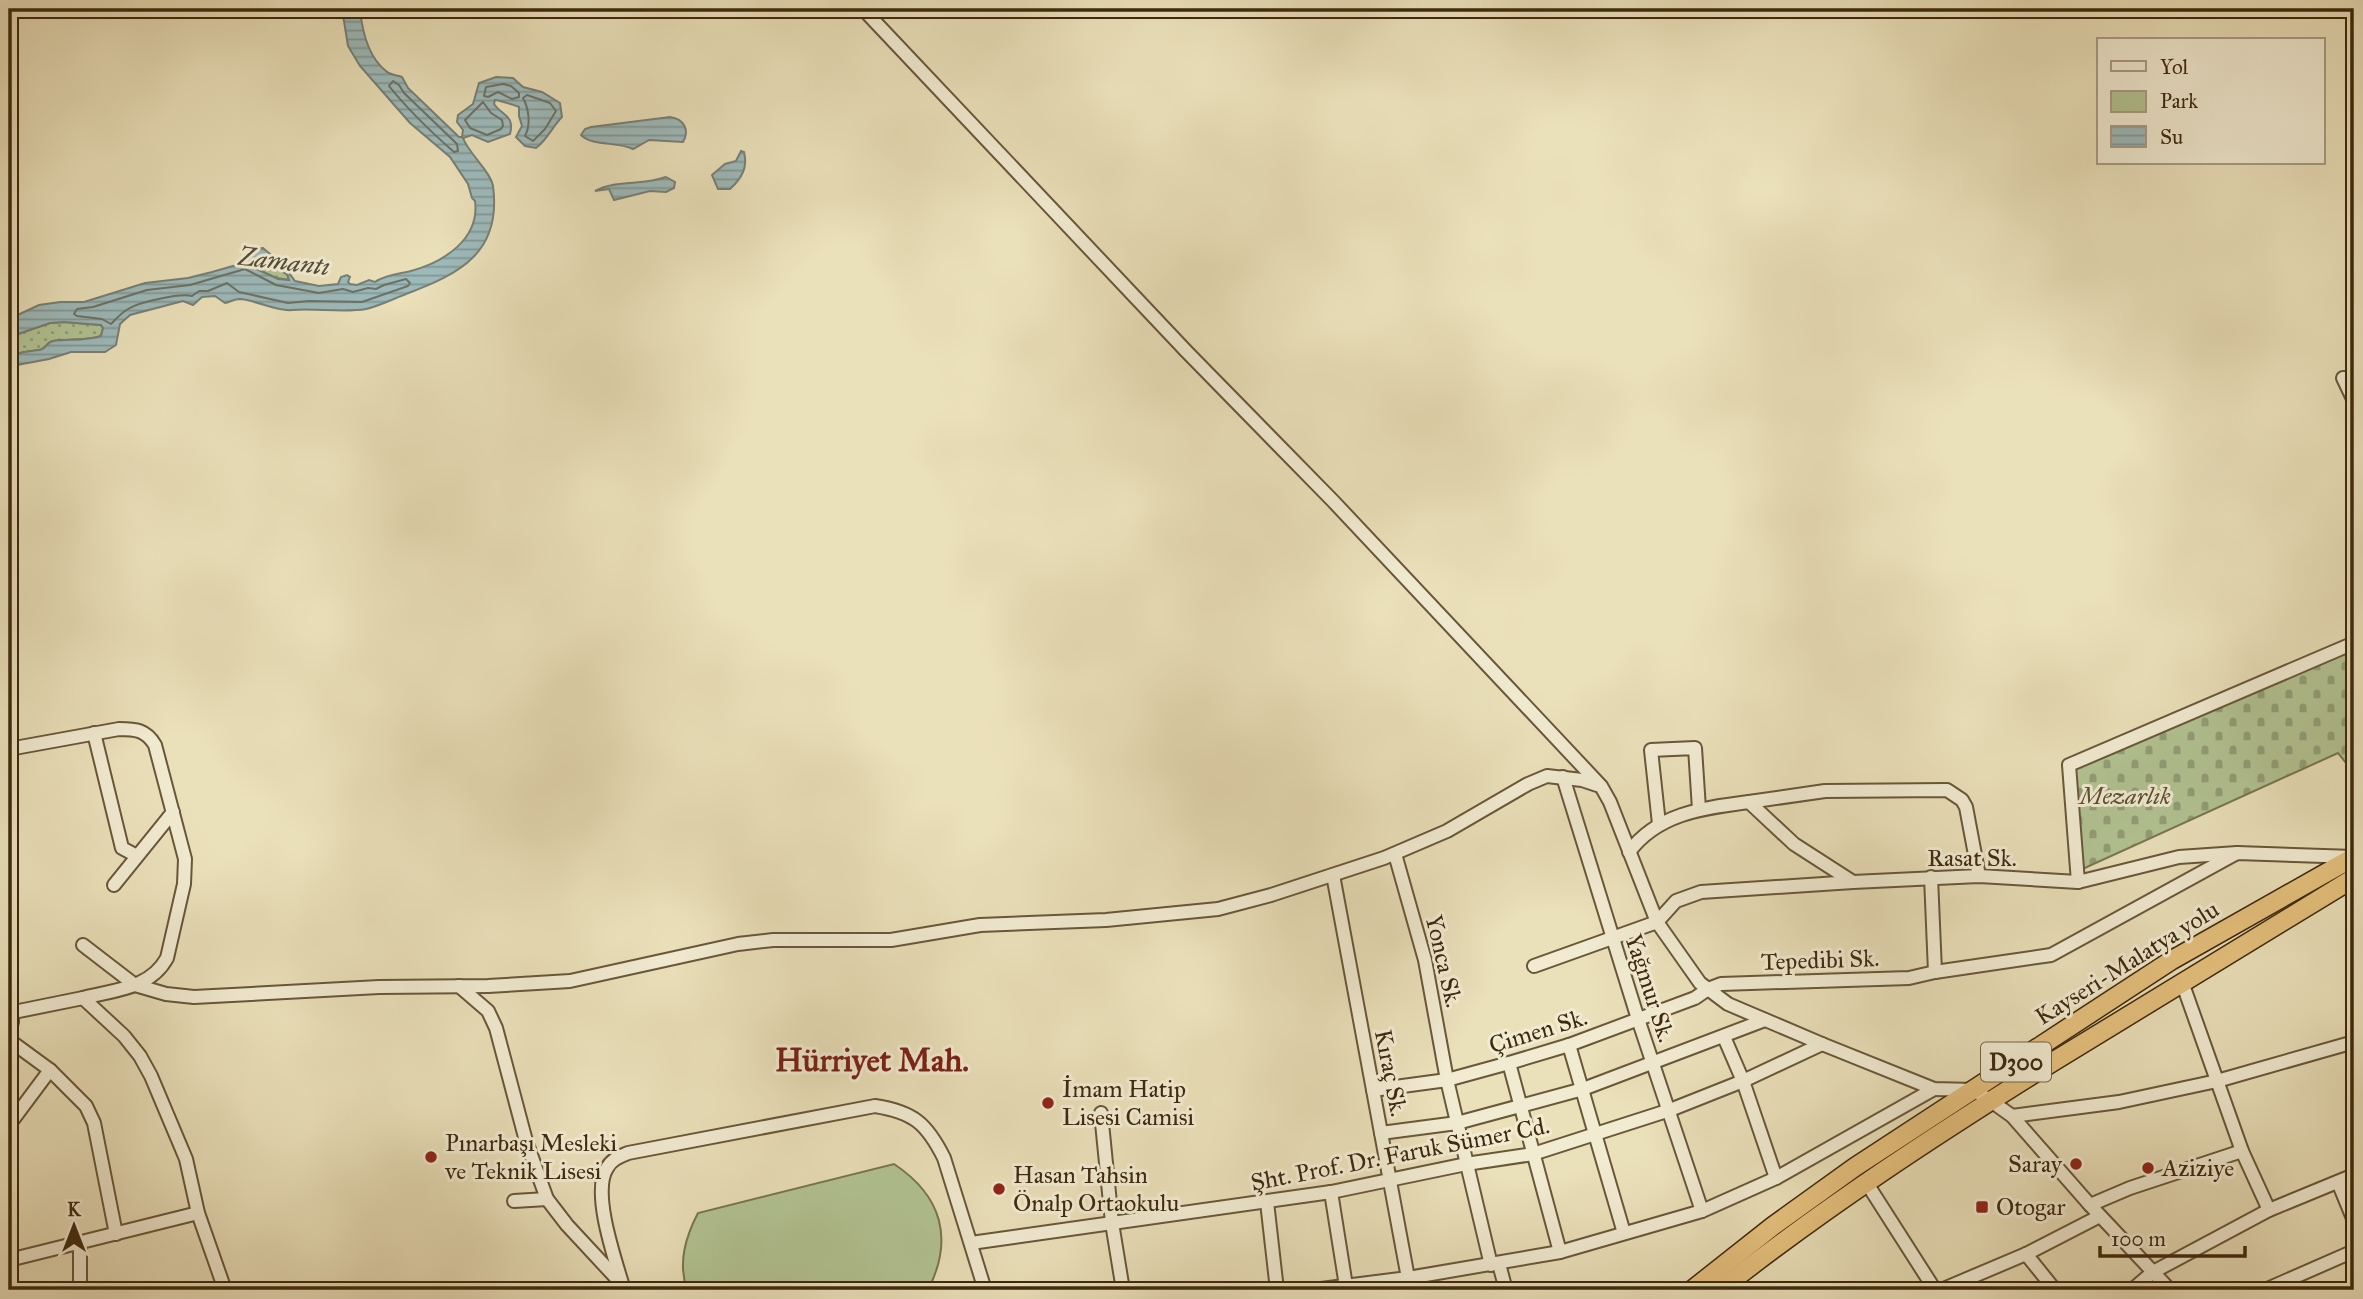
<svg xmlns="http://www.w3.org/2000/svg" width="2363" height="1299" font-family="'IM FELL Great Primer',serif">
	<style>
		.grass { fill: url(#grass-dots); stroke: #787650; stroke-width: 2 }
		.cemetery { fill: url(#cemetery-stones); stroke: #787650; stroke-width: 2 }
		.green { fill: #b2c393; stroke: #787650; stroke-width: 2 }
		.water { fill: url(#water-rules); stroke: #778076; stroke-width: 2; fill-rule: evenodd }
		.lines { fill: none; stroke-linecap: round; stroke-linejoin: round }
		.shore { stroke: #6d7264; stroke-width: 2 }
		.minor-casing { stroke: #685739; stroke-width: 16 }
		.highway-casing { stroke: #3d290e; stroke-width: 21 }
		.minor { stroke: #f1ebd2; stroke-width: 12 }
		.highway { stroke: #e5c07d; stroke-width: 18 }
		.poi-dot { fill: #8f2418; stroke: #f1ebd2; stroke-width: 2.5 }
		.labels { text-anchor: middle; stroke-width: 6; stroke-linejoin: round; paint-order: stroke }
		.shield { fill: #f1ebd2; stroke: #736349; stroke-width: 2 }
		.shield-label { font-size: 23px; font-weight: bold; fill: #3d290e }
		.park-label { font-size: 24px; font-style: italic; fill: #5a502f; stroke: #f1ebd2 }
		.street-label { font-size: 24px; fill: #3d290e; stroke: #f1ebd2 }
		.poi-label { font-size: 24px; fill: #3d290e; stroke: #f1ebd2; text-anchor: start }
		.water-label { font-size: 26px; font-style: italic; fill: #554d39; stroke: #f1ebd2 }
		.district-label { font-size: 32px; font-weight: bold; fill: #7a1f14; stroke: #f1ebd2 }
	</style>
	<defs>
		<pattern id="grass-dots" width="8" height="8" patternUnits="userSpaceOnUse" patternTransform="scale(1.75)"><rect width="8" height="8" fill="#b2c393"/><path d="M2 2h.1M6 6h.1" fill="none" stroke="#929e76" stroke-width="1.8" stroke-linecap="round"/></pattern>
		<pattern id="cemetery-stones" width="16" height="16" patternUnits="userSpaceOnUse" patternTransform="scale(1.75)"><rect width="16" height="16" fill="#b2c393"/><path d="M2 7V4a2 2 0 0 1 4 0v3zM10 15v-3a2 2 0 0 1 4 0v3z" fill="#929e76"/></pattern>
		<pattern id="water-rules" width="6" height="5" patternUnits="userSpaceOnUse" patternTransform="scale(1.75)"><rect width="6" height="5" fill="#9dbabb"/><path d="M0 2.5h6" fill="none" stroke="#819796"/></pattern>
	</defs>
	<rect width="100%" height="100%" fill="#eae0ba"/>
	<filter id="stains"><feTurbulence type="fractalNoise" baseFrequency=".00286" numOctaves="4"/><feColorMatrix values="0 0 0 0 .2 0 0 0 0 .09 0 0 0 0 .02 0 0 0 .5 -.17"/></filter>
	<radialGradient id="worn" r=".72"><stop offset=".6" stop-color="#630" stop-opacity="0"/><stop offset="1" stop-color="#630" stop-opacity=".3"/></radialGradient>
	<!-- grass -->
	<g class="grass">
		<path d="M262 261 287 274 289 280 276 278 255 268 256 262Z"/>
		<path d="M64 322 101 325 103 328 101 336C87 341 68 339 53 341 47 342 46 348 40 350 23 352 24 351 9 358V337L50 323Z"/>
	</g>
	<!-- cemetery -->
	<path class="cemetery" d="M2354 643V773L2338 753 2076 872 2069 765Z"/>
	<!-- green -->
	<path class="green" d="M894 1164C942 1196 954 1239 928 1290H687C678 1263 685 1238 698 1213Z"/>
	<!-- water -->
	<g class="water">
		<path d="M342 9H360C362 30 368 57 386 71 390 75 396 75 402 77L408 88 459 137H462L463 130 457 122 458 115 473 104 479 83 496 77 513 78 523 87 542 92 560 103 562 117C552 127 548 139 536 148L525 146 516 137 522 126 519 116V107C517 106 498 100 495 100L494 104C502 116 515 115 510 134L488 142 472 135 463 138C469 154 491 172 493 186 502 252 460 274 406 294 393 299 379 306 366 309 344 313 315 308 292 310 277 312 256 300 240 299 234 299 230 302 225 303L215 296 202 297 193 305 183 301 130 315 120 324 116 345 105 352H71L49 359 17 365 9 370V358C24 351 22 352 39 350 47 349 46 342 53 341 68 339 87 341 101 336L103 328 101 325 64 322 50 323 9 337V319L39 305 60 302H84L145 283 188 278 212 272 240 264 252 249 263 248 284 266 295 281 319 286 338 284 341 277 347 275 350 277 348 282 350 284 357 285 369 280 375 282C385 275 399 274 411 271 444 262 480 239 475 201L472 198 468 184 450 157 410 123 360 66 348 46ZM257 261H262L287 274 289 280 278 279 256 269Z"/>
		<path d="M670 117C684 119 690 130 683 142L649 140 633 149C617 141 593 147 581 135L585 129 591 127Z"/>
		<path d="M741 151 744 152C748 167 742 178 730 189H718L712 175 725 164 736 161Z"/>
		<path d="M666 177 675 182 674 188 666 192 650 191 614 200 609 189 595 191C617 179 642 186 666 177Z"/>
	</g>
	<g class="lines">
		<!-- shore -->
		<g class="shore">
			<path d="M393 81 399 85 404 93 457 144 458 151 454 152C430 131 409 111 389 86Z"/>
			<path d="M503 84 511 86 519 93V97L512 99 498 92 488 97 484 96 486 87Z"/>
			<path d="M527 95 550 103 556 111 545 129 533 141 525 136C531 125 529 109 523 98Z"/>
			<path d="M483 102 491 113 502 120 503 126 501 129 487 135 470 128 465 120Z"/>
			<path d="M245 269 276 285 319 293 343 289 353 292 368 288 376 289 384 285 406 279 410 283 408 286 362 302 309 301 288 303 239 292 227 283 208 291H199L192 296C180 293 139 302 128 309 121 313 116 319 111 324L102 319 77 316 74 314 77 309 93 307 147 290 190 285Z"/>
		</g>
		<!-- minor casing -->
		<g class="minor-casing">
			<g id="minor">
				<path d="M863 9 1187 352 1333 501 1601 786 1610 802 1657 922 1700 983 1728 1004 1822 1044 1934 1089 1974 1090 1991 1101 2012 1116 2090 1205 2170 1290"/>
				<path d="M2354 379 2343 378 2354 401"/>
				<path d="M94 733 122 848 137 856"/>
				<path d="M9 749 119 729C136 729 146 730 155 745L185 859 184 884 167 958C150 989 114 990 83 998"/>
				<path d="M1563 777 1638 1019 1702 1211"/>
				<path d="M1749 802 1825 791 1947 790 1962 800 1966 807 1979 876"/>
				<path d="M1659 824 1651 750 1695 748 1699 809"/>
				<path d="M1629 852C1658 813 1704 808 1749 802L1794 844 1853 882 1979 876 2078 882 2179 857 2237 853 2354 857"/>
				<path d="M1395 854 1425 960 1447 1080 1491 1265"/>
				<path d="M1333 875 1408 1278"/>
				<path d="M1931 877 1935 972"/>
				<path d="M2078 882 2069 765 2354 643"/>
				<path d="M114 885 173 812"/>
				<path d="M83 945 135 985 166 994 194 997 379 987 488 986 570 981 738 944 773 940H891L980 925 1106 920 1218 909 1271 895 1384 858 1447 831 1528 784 1547 776 1582 780 1597 785"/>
				<path d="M1534 966 1657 922 1676 901 1701 892 1853 882"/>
				<path d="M2182 982 2242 1151 2269 1210"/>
				<path d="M459 986 488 1011 496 1028 526 1141 547 1199 567 1225 619 1281"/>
				<path d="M9 1013 83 998 124 1036 140 1056 151 1076 186 1159 198 1213 225 1290"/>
				<path d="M9 1029 12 1022V1012"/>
				<path d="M1724 1037 1743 1081 1776 1178"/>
				<path d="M9 1040 50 1070"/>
				<path d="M1569 1045 1624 1233"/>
				<path d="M1509 1063 1560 1252"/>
				<path d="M1373 1090 1447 1080 1509 1063 1569 1045 1695 998 1708 989 1721 984 1909 978 1935 972 2051 955 2237 853"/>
				<path d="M1101 1113 1112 1223 1123 1290"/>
				<path d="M2012 1116 2119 1102 2217 1081 2354 1042"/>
				<path d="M9 1125 50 1070 86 1106 94 1123 116 1234"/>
				<path d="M1381 1133 1457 1123 1583 1089 1765 1020"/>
				<path d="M1866 1182 1935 1290"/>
				<path d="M2338 1182 2354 1221"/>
				<path d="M1331 1192 1346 1286"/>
				<path d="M514 1201 547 1199"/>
				<path d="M1267 1202 1277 1290"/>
				<path d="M2090 1205 2130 1188 2242 1151"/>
				<path d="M80 1243V1290"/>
				<path d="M971 1243 1331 1192 1466 1164 1533 1154 1670 1110 1743 1081 1822 1044"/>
				<path d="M2026 1254 2055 1290"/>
				<path d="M9 1260 198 1213"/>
				<path d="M1499 1264 1506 1290"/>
				<path d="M624 1290C616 1262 591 1193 607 1168 612 1159 619 1157 628 1153L875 1106C914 1112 927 1124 944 1158L985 1290"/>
				<path d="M1313 1290 1408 1278 1560 1252 1702 1211 1776 1178 1934 1089"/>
				<path d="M1941 1290 2026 1254 2100 1216"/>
				<path d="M2132 1290 2153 1272 2269 1210 2354 1175"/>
				<path d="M2265 1290 2354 1251"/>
			</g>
		</g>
		<!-- highway casing -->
		<g class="highway-casing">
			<g id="highway">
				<path d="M1692 1290 1773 1226 1855 1167 2172 960 2354 857"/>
				<path d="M1720 1290C1825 1207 1937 1134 2051 1063 2152 1001 2253 939 2354 878"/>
			</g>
		</g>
		<!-- minor -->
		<use href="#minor" class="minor"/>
		<!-- highway -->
		<use href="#highway" class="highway"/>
	</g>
	<!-- markers -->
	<g class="poi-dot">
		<circle cx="1048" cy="1103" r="7"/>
		<circle cx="431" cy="1157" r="7"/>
		<circle cx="2076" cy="1164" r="7"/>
		<circle cx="2148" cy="1168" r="7"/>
		<circle cx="999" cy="1189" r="7"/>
		<rect x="1975" y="1200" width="14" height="14" rx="3.5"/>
	</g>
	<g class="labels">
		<!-- shield labels -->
		<rect class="shield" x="1981" y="1042.5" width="70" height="39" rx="5"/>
		<g class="shield-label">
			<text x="2016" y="1070">D300</text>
		</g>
		<!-- park labels -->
		<g class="park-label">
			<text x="2125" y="804">Mezarlık</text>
		</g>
		<!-- street labels -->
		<g class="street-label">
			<text x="1972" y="866">Rasat Sk.</text>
			<text transform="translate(1820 960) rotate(-2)" y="8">Tepedibi Sk.</text>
			<text transform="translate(1444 961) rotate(77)" y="8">Yonca Sk.</text>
			<text transform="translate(2127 963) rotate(-32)" y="8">Kayseri-Malatya yolu</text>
			<text transform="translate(1650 988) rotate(72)" y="8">Yağmur Sk.</text>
			<text transform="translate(1538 1031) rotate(-17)" y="8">Çimen Sk.</text>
			<text transform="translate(1391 1073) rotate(79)" y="8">Kıraç Sk.</text>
			<text transform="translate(1400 1154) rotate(-11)" y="8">Şht. Prof. Dr. Faruk Sümer Cd.</text>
		</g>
		<!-- poi labels -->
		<g class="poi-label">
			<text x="1062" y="1097">İmam Hatip<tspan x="1062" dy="28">Lisesi Camisi</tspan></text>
			<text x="445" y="1151">Pınarbaşı Mesleki<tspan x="445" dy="28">ve Teknik Lisesi</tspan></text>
			<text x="2062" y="1172" text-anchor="end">Saray</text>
			<text x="2162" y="1176">Aziziye</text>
			<text x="1013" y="1183">Hasan Tahsin<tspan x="1013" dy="28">Önalp Ortaokulu</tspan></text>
			<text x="1996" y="1215">Otogar</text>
		</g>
		<!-- water labels -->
		<g class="water-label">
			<text transform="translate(284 261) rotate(7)" y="9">Zamantı</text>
		</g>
		<!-- district labels -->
		<g class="district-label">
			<text x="872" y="1071">Hürriyet Mah.</text>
		</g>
	</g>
	<!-- margin -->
	<rect width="2363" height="1299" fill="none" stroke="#eae0ba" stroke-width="35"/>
	<rect x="10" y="10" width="2342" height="1278" fill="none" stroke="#3d290e" stroke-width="3.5"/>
	<rect x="18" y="18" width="2328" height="1264" fill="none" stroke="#3d290e" stroke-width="2"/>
	<!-- legend -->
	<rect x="2097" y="38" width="228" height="126" fill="#f1ebd2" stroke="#a99d84" stroke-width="2"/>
	<rect x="2111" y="61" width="35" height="10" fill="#f1ebd2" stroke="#a99d84" stroke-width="2"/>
	<text x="2160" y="74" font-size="21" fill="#3d290e">Yol</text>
	<rect x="2111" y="91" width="35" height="21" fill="#b2c393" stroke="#a99d84" stroke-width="2"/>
	<text x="2160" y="108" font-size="21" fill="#3d290e">Park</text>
	<rect x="2111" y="126" width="35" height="21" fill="url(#water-rules)" stroke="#a99d84" stroke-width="2"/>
	<text x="2160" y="144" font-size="21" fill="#3d290e">Su</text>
	<!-- north arrow -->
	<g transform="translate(74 1226)" stroke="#f1ebd2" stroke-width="5" paint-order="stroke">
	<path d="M0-5L12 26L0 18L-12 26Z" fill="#3d290e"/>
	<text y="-10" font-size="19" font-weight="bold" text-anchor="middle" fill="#3d290e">K</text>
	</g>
	<!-- scale -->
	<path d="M2100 1246v10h145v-10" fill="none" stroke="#3d290e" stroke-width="3.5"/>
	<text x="2111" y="1246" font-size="21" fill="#3d290e" stroke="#f1ebd2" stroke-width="5" paint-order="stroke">100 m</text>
	<rect width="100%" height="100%" filter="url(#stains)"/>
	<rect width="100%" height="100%" fill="url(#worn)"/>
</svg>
